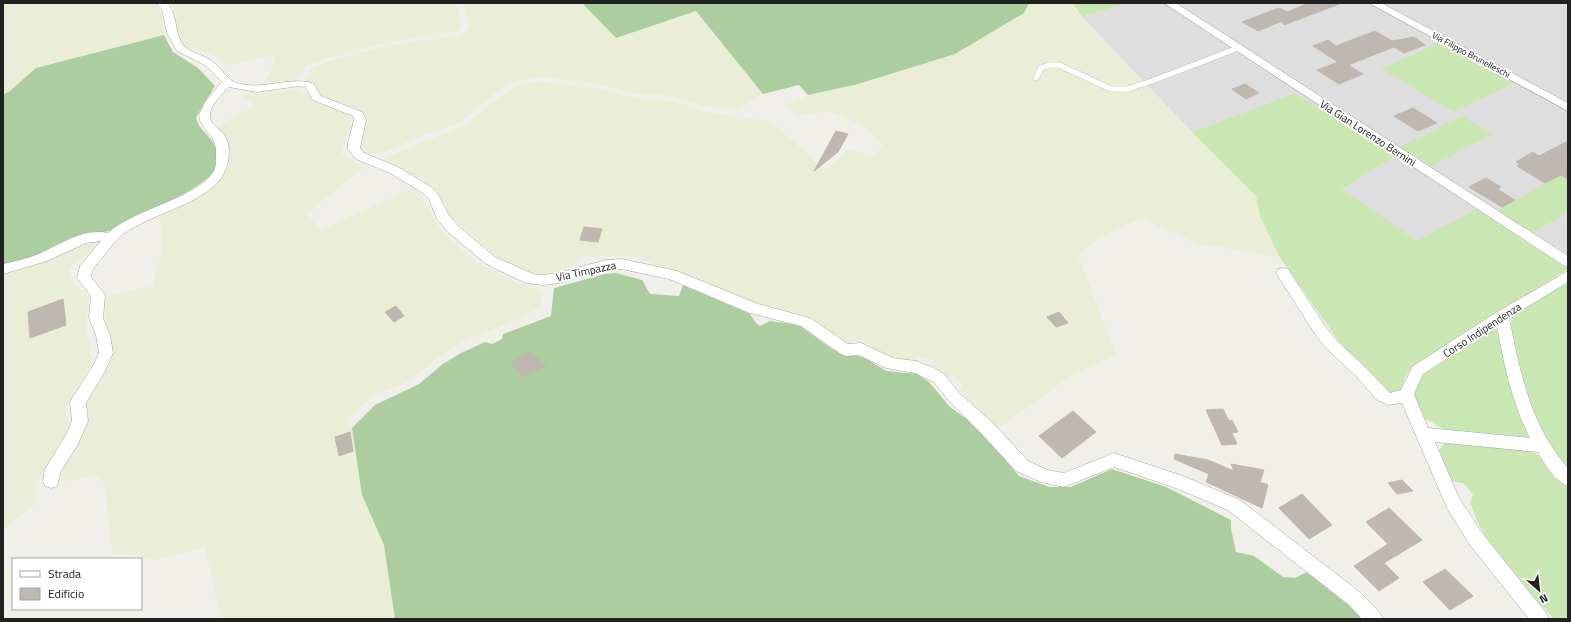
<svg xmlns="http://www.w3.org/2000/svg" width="1571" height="622" font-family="'Titillium Web',sans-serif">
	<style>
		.residential { fill: #dfdede }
		.farmland { fill: #ebeed6 }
		.grass { fill: #c9e7b3 }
		.forest { fill: #abcda0 }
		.building { fill: #beb8b1; stroke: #c2b7ac }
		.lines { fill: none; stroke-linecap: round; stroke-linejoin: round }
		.lane-casing { stroke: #a5a5a5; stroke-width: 6 }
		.street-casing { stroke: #a5a5a5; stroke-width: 1 }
		.lane { stroke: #fff; stroke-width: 5.5 }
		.street { fill: #fff; fill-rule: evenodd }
		.labels { text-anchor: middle; stroke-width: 3.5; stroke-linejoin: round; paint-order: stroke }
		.far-street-label { font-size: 9px; fill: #212121; stroke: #fff }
		.street-label { font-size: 11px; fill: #212121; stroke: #fff }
	</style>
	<rect width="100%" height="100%" fill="#f1efe9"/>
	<!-- residential -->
	<path class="residential" d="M1128 3H1568V268L1476 209 1417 242 1342 189 1394 157 1295 93 1192 132 1082 17Z"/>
	<!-- farmland -->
	<g class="farmland">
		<path d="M3 3H151L157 7 161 13 164 35 36 68 10 91 3 95Z"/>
		<path d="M168 3H456L461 22 460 30 384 43 325 59 306 66 297 79 264 84 275 62 273 55 228 65 218 57 196 49 186 48 176 28 174 8Z"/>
		<path d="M464 3H582L616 38 696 11 763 94 737 109 703 106 662 94 642 95 602 85 544 77 530 78 512 83 500 89 459 123 421 136 382 153 367 155 362 152 359 148 365 118 363 113 356 108 327 99 322 96 312 82 304 80 312 68 329 61 385 46 461 35 469 27Z"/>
		<path d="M1029 3H1073L1079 14 1192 132 1256 196 1260 216 1279 256H1267L1221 247 1198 245 1176 233 1169 232 1141 218 1097 239 1078 256 1116 354 1069 377 998 429 960 391 963 385 953 376 945 377 934 367 928 359 918 357 912 363 892 359 872 351 873 348 860 340 849 345 813 322 755 306 637 257 595 256 581 257 573 265 558 273 546 275 529 273 500 260 451 217 439 194 432 187 397 168 378 161 466 125 489 105 514 87 529 83 544 82 599 89 644 100 674 101 701 111 736 117V120H741L743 118 772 122 825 170 848 149 872 157 883 146 864 126 829 111 797 116 784 106 798 99 804 100 808 95 858 84 955 54 1024 13Z"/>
		<path d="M296 89 309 95 310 99 347 114 351 118V126L341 153 363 168 307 213 320 231 413 188 420 193 439 227 465 253 477 262 522 286 540 290 543 297 538 308 525 316 464 341 436 359 410 381 374 395 345 421 352 428 362 495 384 545 395 619H221L205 547 154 560 136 555 113 554 104 482 97 475 55 483 84 400 109 351 103 297 153 286 156 267 162 256 160 213 224 171 216 127 255 106 241 94 279 92Z"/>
		<path d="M99 239 101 243 69 269 74 286 89 296 86 331 92 362 65 409 70 426 36 483 37 502 3 529V273L81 242Z"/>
	</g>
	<!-- grass -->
	<g class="grass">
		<path d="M1073 3H1128L1082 17Z"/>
		<path d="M1439 43 1513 83 1454 112 1381 69Z"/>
		<path d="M1295 93 1394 157 1342 189 1417 241 1476 209 1568 269 1412 367 1405 378 1401 391 1385 393 1349 356 1279 256 1260 216 1256 196 1192 132Z"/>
		<path d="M1462 116 1493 134 1431 166 1400 147Z"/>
		<path d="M1561 175 1568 179V212L1531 234 1495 211Z"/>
		<path d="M1568 281V470L1546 441 1531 407 1520 368 1511 326 1512 314Z"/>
		<path d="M1490 328 1497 330 1518 408 1529 435 1526 439 1447 431 1422 417 1415 401 1414 390 1425 372Z"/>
		<path d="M1446 442 1528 450 1538 455 1568 487V619H1554C1521 585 1484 548 1470 502L1473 495 1464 483 1449 481 1437 452Z"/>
	</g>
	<!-- forest -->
	<g class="forest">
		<path d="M582 3H1029L1024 13 955 54 858 84 808 95 799 85 763 94 696 11 616 38Z"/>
		<path d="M164 35 173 52 198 68 215 86 196 117C197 132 220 138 218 162 216 183 159 206 142 214 132 219 121 228 110 231 100 233 89 234 80 237 64 243 49 252 33 257 23 261 13 262 3 265V95L10 91 36 68Z"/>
		<path d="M616 273 642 280 650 294 679 296 683 285 750 314 756 323 760 326 770 321 799 325 832 349 865 358 886 371 917 374 929 382 950 407 975 425 1019 476 1049 487H1071L1112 469 1166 487 1231 520V529L1236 552 1254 556 1283 577 1295 578 1307 572 1346 601 1366 619H395L384 545 362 495 352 428 375 405 419 384 443 364 461 353 485 342 492 344 502 339 503 334 551 316 554 288 605 274Z"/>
	</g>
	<!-- building -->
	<g class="building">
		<path d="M1309 3 1339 4 1284 25 1282 21 1258 31 1242 22 1279 8 1287 12Z"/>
		<path d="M1375 31 1392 41 1414 37 1425 45 1404 53 1394 47 1348 65 1363 74 1339 84 1317 70 1338 62 1313 46 1328 40 1336 46Z"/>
		<path d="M1245 84 1259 93 1246 99 1232 89Z"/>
		<path d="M1413 108 1437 123 1418 131 1394 116Z"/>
		<path d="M836 131 848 134 838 152 814 171Z"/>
		<path d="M1568 141V179L1561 175 1545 183 1517 166 1520 164 1516 162 1533 152 1539 156Z"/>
		<path d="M1486 178 1501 187 1497 189 1515 200 1502 207 1469 187Z"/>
		<path d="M584 227 602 229 598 242 580 240Z"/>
		<path d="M63 299 66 325 30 338 28 312Z"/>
		<path d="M396 306 404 316 394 322 385 312Z"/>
		<path d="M1059 312 1068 323 1056 327 1047 317Z"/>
		<path d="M530 352 546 366 522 377 511 362Z"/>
		<path d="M1223 409 1229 421 1232 420 1238 432 1232 433 1237 444 1222 445 1206 410Z"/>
		<path d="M1073 411 1096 432 1062 458 1039 436Z"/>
		<path d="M350 432 353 451 339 456 335 437Z"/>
		<path d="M1175 454 1208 460 1234 471 1231 464 1264 470 1260 482 1268 485 1262 508 1206 482 1209 474 1174 459Z"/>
		<path d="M1402 480 1413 491 1397 494 1388 483Z"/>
		<path d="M1302 494 1332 525 1309 539 1279 508Z"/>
		<path d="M1389 508 1422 540 1384 563 1399 578 1379 591 1354 566 1388 544 1366 522Z"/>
		<path d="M1445 569 1473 596 1450 610 1423 582Z"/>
	</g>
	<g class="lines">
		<!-- lane casing -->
		<g class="lane-casing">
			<path id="lane" d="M1036 78 1041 68 1049 65H1059L1111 89H1128L1152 81 1238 48"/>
		</g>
		<!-- street casing -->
		<g class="street-casing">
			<g id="street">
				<path d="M155 3H166C179 12 173 35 185 47 192 53 204 55 212 61 220 66 226 78 234 82 260 92 287 76 313 83L321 96 362 112 366 120 360 148 364 153 398 167 431 187 438 194 448 214 458 226 495 257 533 274 544 275 558 273 606 260 622 259 677 271 758 304 810 318 848 344 861 343 893 358 916 361 934 368 944 374 960 394 993 423 1028 461 1048 470 1064 473 1114 453 1183 476 1240 500 1361 593 1380 613 1383 619H1362L1349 605 1228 510 1173 487 1114 467 1064 487 1041 482 1016 471 981 433 950 402 934 382 915 373 886 368 859 355 846 356 841 354 801 326 750 313 669 279 622 269 606 270 558 283 544 285 526 283 496 269 485 263 448 232 437 219 429 199 423 193 390 173 356 159 348 149V143L354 120 353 116 313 100 305 87 299 86 257 92 229 87C222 94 211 104 210 114 209 124 220 129 225 136 233 150 228 173 216 184 191 207 156 213 128 231 118 237 110 247 103 257 97 263 92 268 91 277L105 295 103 318 110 335 113 353 105 371 86 403 88 421 78 444 61 471 57 486 51 488 45 486 43 481 45 469 66 435 72 421 70 402 94 364 99 353 96 335 89 318 91 296 77 278 80 266 101 241 86 243 47 261 3 274V264C15 261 27 259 39 254 61 244 83 228 108 233 134 209 198 198 214 171 217 165 216 156 216 149 215 133 200 130 199 115L205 102 222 82 205 65 177 51 167 33 162 9Z"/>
				<path d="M1164 3H1176L1568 256V267L1563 265Z"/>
				<path d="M1369 3H1381L1568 103V111Z"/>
				<path d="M1283 268 1288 269 1327 329 1337 341 1367 369 1390 393 1401 390 1413 366 1497 312 1568 271V282L1509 318C1520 371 1530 426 1568 468V486C1554 481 1545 464 1538 452L1435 442 1459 498 1482 533 1546 613 1549 619H1529L1470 545 1447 508 1402 403 1389 405 1377 400 1357 377 1327 349 1317 337 1276 273 1278 269ZM1497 326C1504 365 1512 403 1530 438L1428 428 1414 394 1423 374Z"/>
			</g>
		</g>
		<!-- lane -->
		<use href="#lane" class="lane"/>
		<!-- street -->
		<use href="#street" class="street"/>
	</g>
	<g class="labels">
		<!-- far-street labels -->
		<g class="far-street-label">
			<text transform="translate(1471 55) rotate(28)" y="3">Via Filippo Brunelleschi</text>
		</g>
		<!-- street labels -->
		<g class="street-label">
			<text transform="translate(1368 133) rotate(33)" y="4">Via Gian Lorenzo Bernini</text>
			<text transform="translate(586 271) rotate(-12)" y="4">Via Timpazza</text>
			<text transform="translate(1482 330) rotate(-33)" y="4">Corso Indipendenza</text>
		</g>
	</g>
	<!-- border -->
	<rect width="1571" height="622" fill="none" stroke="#212121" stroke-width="8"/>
	<!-- legend -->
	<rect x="12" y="558" width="130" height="52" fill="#ffffff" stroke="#a6a6a6"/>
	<rect x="20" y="571" width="20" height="6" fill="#ffffff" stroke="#a6a6a6"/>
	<text x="48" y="578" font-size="12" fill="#212121">Strada</text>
	<rect x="20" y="588" width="20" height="12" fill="#beb8b1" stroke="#a6a6a6"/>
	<text x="48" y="598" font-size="12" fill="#212121">Edificio</text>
	<!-- north arrow -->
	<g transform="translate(1539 590) rotate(152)" stroke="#ffffff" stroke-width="3" paint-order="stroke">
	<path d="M0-3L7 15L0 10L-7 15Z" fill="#212121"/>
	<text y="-6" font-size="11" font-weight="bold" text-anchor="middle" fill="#212121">N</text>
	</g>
</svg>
